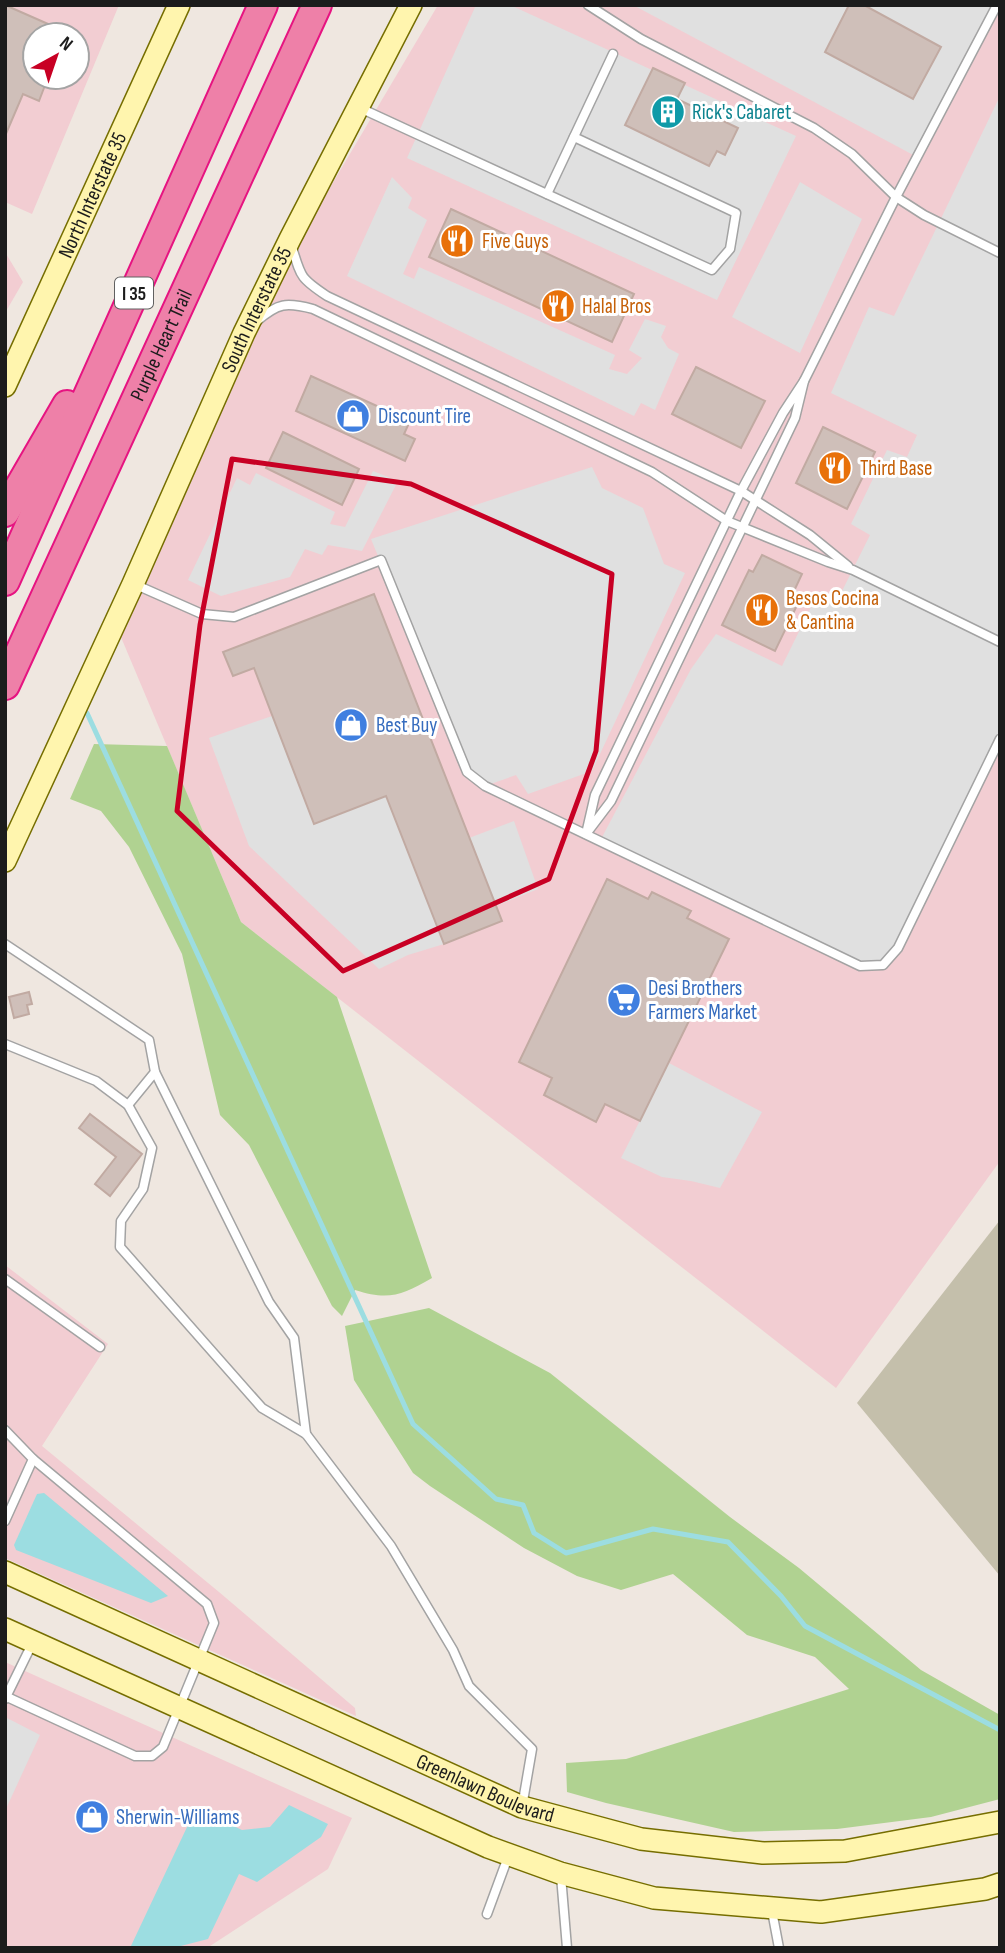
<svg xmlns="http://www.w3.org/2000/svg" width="1005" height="1953" font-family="'Sofia Sans Condensed',sans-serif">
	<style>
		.commercial { fill: #f2cdd2; fill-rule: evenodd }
		.construction { fill: #c4bfab }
		.forest { fill: #b0d291 }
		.parking { fill: #e0e0e0 }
		.water { fill: #9cdde1 }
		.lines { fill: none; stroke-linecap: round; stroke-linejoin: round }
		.stream { stroke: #9cdde1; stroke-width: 5 }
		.building { fill: #cfbfb9; stroke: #c1aaa2; stroke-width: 2 }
		.lane-casing { stroke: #a3a3a3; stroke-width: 11 }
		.secondary-casing { stroke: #766e00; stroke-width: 24 }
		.highway-casing { stroke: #e61481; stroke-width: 32 }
		.lane { stroke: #fff; stroke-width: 8 }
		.secondary { stroke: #fff5ae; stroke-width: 21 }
		.highway { stroke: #ee80a8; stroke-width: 28 }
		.marked { fill: none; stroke: #c80024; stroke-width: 5; stroke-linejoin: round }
		.labels { text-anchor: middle; stroke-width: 6; stroke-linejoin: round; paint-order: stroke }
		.shield { fill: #fff; stroke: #606060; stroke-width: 2 }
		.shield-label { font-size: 19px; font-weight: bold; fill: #1c1c1c }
		.culture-label { font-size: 21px; fill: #0d838f; stroke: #fff; text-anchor: start }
		.street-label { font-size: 21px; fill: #1c1c1c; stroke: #fff }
		.food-label { font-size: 21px; fill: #c56008; stroke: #fff; text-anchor: start }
		.shop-label { font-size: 21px; fill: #366cbe; stroke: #fff; text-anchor: start }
	</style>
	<rect width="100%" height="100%" fill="#efe7e0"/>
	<!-- commercial -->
	<g class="commercial">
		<path d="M5 5H119L32 214 5 202ZM35 35H77V77H35Z"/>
		<path d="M438 5H1000V1161L836 1388 241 922 115 623 244 333Z"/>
		<path d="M5 252 23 282 5 313Z"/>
		<path d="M5 1265 108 1344 42 1446 219 1592 355 1708 356 1716 5 1558Z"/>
		<path d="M5 1662 352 1818 328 1869 207 1948H5Z"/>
	</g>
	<!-- construction -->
	<path class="construction" d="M1000 1220V1576L857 1403Z"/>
	<!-- forest -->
	<g class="forest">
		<path d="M94 744 167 746 241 922 337 997 432 1278C402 1295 389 1301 355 1290L342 1316 332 1306 249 1145 220 1115 182 954 129 847 101 811 70 799Z"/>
		<path d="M429 1308 550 1373 730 1517 799 1568 921 1670 1000 1715V1799L931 1817 837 1829 734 1832 606 1803 567 1792 566 1763 626 1759 849 1689 815 1657 747 1635 673 1574 621 1590 577 1576 524 1548 430 1486 413 1473 354 1380 345 1326Z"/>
	</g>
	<!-- parking -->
	<g class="parking">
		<path d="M476 5H510L796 136 717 300 407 158Z"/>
		<path d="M633 5H997L917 157Z"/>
		<path d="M1000 96V739L898 948 883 965 860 966 600 841 691 669 716 634 782 666 816 597 835 605 870 535 851 524 887 450 907 457 917 435 831 393 869 307 894 316Z"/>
		<path d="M392 177 412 198 408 208 427 220 403 274 414 279 419 267 615 355 609 369 627 374 642 358 629 350 645 319 666 326 661 337 668 348 679 354 655 410 641 403 634 416 347 276Z"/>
		<path d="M800 182 862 219 800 353 732 317Z"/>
		<path d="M592 467 602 488 643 508 664 564 685 573 592 771 528 794 516 775 485 786 467 772 371 539Z"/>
		<path d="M373 471 398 481 362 551 328 545 322 555 305 549 290 577 221 596 188 580 237 478 250 485 256 473 335 512 330 524 345 527Z"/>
		<path d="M272 716 314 824 386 796 444 944 408 955 379 969 249 846 209 738Z"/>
		<path d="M514 821 538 889 496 906 469 838Z"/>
		<path d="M669 1063 762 1112 720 1188 691 1181 662 1177 621 1158Z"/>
		<path d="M5 1717 40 1735 5 1811Z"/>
	</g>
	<!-- water -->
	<g class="water">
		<path d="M44 1493 168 1596 151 1603 16 1550 14 1545 37 1494Z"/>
		<path d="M289 1805 328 1824 321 1837 257 1882 239 1874 208 1939 173 1948H130L196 1808 242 1830 270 1827Z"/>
	</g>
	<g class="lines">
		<!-- stream -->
		<path class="stream" d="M87 713 413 1424 496 1499 523 1505 534 1533 566 1553 653 1529 728 1542 781 1596 805 1626 1000 1730"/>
	</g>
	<!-- building -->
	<g class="building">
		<path d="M5 5 73 35H35V77L47 80 39 101 23 94 5 136Z"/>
		<path d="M849 5H864L941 47 913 99 825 52Z"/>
		<path d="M653 68 685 83 677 99 738 128 725 155 717 151 709 166 625 125Z"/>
		<path d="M451 209 634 294 612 342 429 257Z"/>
		<path d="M696 367 765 401 741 448 672 414Z"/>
		<path d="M311 376 410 421 404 434 415 439 405 461 296 411Z"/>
		<path d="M823 427 875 452 847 509 796 483Z"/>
		<path d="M283 432 359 469 342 505 266 468Z"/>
		<path d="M762 555 802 574 794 591 802 595 775 651 722 625 749 570 753 572Z"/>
		<path d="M374 594 502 921 444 944 386 796 314 824 254 668 233 676 223 652Z"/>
		<path d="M607 879 648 899 652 892 691 911 687 918 729 939 640 1121 605 1104 596 1122 544 1095 552 1078 519 1062Z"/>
		<path d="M29 992 32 1004 27 1005 29 1014 14 1018 9 997Z"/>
		<path d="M90 1114 142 1154 110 1196 95 1184 116 1157 79 1128Z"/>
	</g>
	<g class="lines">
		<!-- lane casing -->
		<g class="lane-casing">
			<g id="lane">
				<path d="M588 5 641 39 814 128 852 154 896 197 924 215 1000 253"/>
				<path d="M360 108 712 270 730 249 736 213 574 137"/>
				<path d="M547 194 613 54"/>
				<path d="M292 247C301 277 300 278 327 296L741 491 810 535 848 566"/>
				<path d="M257 321C278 303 286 302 313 309L652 472 727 521 828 562 853 570 1000 642"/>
				<path d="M804 381 795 418 611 801 586 834 595 795 741 491 783 413Z"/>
				<path d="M804 381 896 197 997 5"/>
				<path d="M134 584 202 614 234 617 381 560 467 772 485 786 860 966 883 965 898 948 1000 739"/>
				<path d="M5 944 149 1040 155 1072 128 1105"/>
				<path d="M5 1044 96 1081 128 1105 152 1148 143 1189 121 1221 120 1247 262 1408 306 1434 391 1546 453 1650 469 1686 532 1749 522 1807"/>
				<path d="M155 1072 269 1302 294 1338 306 1434"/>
				<path d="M5 1279 100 1347"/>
				<path d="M5 1430 33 1459 5 1521"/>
				<path d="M5 1696 135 1756H152L163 1747 214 1623 207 1604 33 1459"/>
				<path d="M5 1699 33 1642"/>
				<path d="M561 1876 567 1948"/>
				<path d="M772 1911 779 1948"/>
				<path d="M487 1914 508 1857"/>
			</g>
		</g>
		<!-- secondary casing -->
		<g class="secondary-casing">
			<g id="secondary">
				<path id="s1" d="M5 386 179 5"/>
				<path id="s2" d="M5 861 133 584 244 333 290 239 411 5"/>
				<path id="s3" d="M5 1572 522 1807 641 1839 763 1853 845 1851 1000 1822"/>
				<path d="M5 1629 488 1847 560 1873 654 1898 821 1912 985 1889 1000 1884"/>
			</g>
		</g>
		<!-- highway casing -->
		<g class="highway-casing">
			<g id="highway">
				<path d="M5 512 67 405"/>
				<path d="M5 581 263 5"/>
				<path id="s4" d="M5 685 317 5"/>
			</g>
		</g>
		<!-- lane -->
		<use href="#lane" class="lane"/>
		<!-- secondary -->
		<use href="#secondary" class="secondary"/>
		<!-- highway -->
		<use href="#highway" class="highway"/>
	</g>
	<!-- marked area -->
	<path class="marked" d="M232 459 411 484 612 574 596 751 549 879 343 971 177 811 200 625Z"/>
	<!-- icons -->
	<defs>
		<g id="building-disc" transform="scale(1.75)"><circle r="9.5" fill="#0f9aa8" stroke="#fff"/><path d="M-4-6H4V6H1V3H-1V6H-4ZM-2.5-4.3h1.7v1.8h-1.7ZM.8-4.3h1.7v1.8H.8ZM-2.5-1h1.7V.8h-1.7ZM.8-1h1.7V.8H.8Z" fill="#fff"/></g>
		<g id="restaurant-disc" transform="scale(1.75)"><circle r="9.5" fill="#e8710a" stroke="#fff"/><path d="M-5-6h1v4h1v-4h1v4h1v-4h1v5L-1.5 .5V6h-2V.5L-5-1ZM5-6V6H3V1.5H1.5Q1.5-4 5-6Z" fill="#fff"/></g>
		<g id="shop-disc" transform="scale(1.75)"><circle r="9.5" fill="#3f7fe0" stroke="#fff"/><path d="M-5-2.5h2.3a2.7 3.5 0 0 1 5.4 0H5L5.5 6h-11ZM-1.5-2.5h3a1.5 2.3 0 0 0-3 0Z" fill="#fff"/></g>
		<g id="supermarket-disc" transform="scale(1.75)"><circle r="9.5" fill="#3f7fe0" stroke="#fff"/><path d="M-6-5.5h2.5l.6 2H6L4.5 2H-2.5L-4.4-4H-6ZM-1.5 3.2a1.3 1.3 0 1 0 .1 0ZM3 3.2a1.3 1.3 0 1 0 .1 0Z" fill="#fff"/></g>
	</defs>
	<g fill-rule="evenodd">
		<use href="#building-disc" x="668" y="112"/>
		<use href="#restaurant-disc" x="457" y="241"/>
		<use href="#restaurant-disc" x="558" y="306"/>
		<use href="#shop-disc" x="353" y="416"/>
		<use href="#restaurant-disc" x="835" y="468"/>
		<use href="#restaurant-disc" x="762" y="610"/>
		<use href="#shop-disc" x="351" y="725"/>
		<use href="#supermarket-disc" x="624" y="1000"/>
		<use href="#shop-disc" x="92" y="1817"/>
	</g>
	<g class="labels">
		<!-- shield labels -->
		<rect class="shield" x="115" y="277.5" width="38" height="31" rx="5"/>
		<g class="shield-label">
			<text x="134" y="300">I 35</text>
		</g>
		<!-- culture labels -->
		<g class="culture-label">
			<text x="692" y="119">Rick's Cabaret</text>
		</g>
		<!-- street labels -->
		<g class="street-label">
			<text dy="7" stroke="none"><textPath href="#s1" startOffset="210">North Interstate 35</textPath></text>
			<text dy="7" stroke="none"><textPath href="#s2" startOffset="606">South Interstate 35</textPath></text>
			<text dy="7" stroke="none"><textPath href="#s4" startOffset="374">Purple Heart Trail</textPath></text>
			<text dy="7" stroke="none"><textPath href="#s3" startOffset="527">Greenlawn Boulevard</textPath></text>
		</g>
		<!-- food labels -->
		<g class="food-label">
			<text x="482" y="248">Five Guys</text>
			<text x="582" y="313">Halal Bros</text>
			<text x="860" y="475">Third Base</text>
			<text x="786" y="605">Besos Cocina<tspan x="786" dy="24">&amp; Cantina</tspan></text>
		</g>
		<!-- shop labels -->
		<g class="shop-label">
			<text x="378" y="423">Discount Tire</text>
			<text x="376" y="732">Best Buy</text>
			<text x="648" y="995">Desi Brothers<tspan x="648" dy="24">Farmers Market</tspan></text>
			<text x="116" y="1824">Sherwin-Williams</text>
		</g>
	</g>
	<!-- border -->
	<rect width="1005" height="1953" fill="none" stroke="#1c1c1c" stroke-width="14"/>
	<!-- north arrow -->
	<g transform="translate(56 56) rotate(40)"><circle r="33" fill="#ffffff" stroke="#a4a4a4" stroke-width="2"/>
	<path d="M0-5L12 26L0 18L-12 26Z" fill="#c80024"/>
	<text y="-10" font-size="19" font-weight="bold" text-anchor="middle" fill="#1c1c1c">N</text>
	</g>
</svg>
